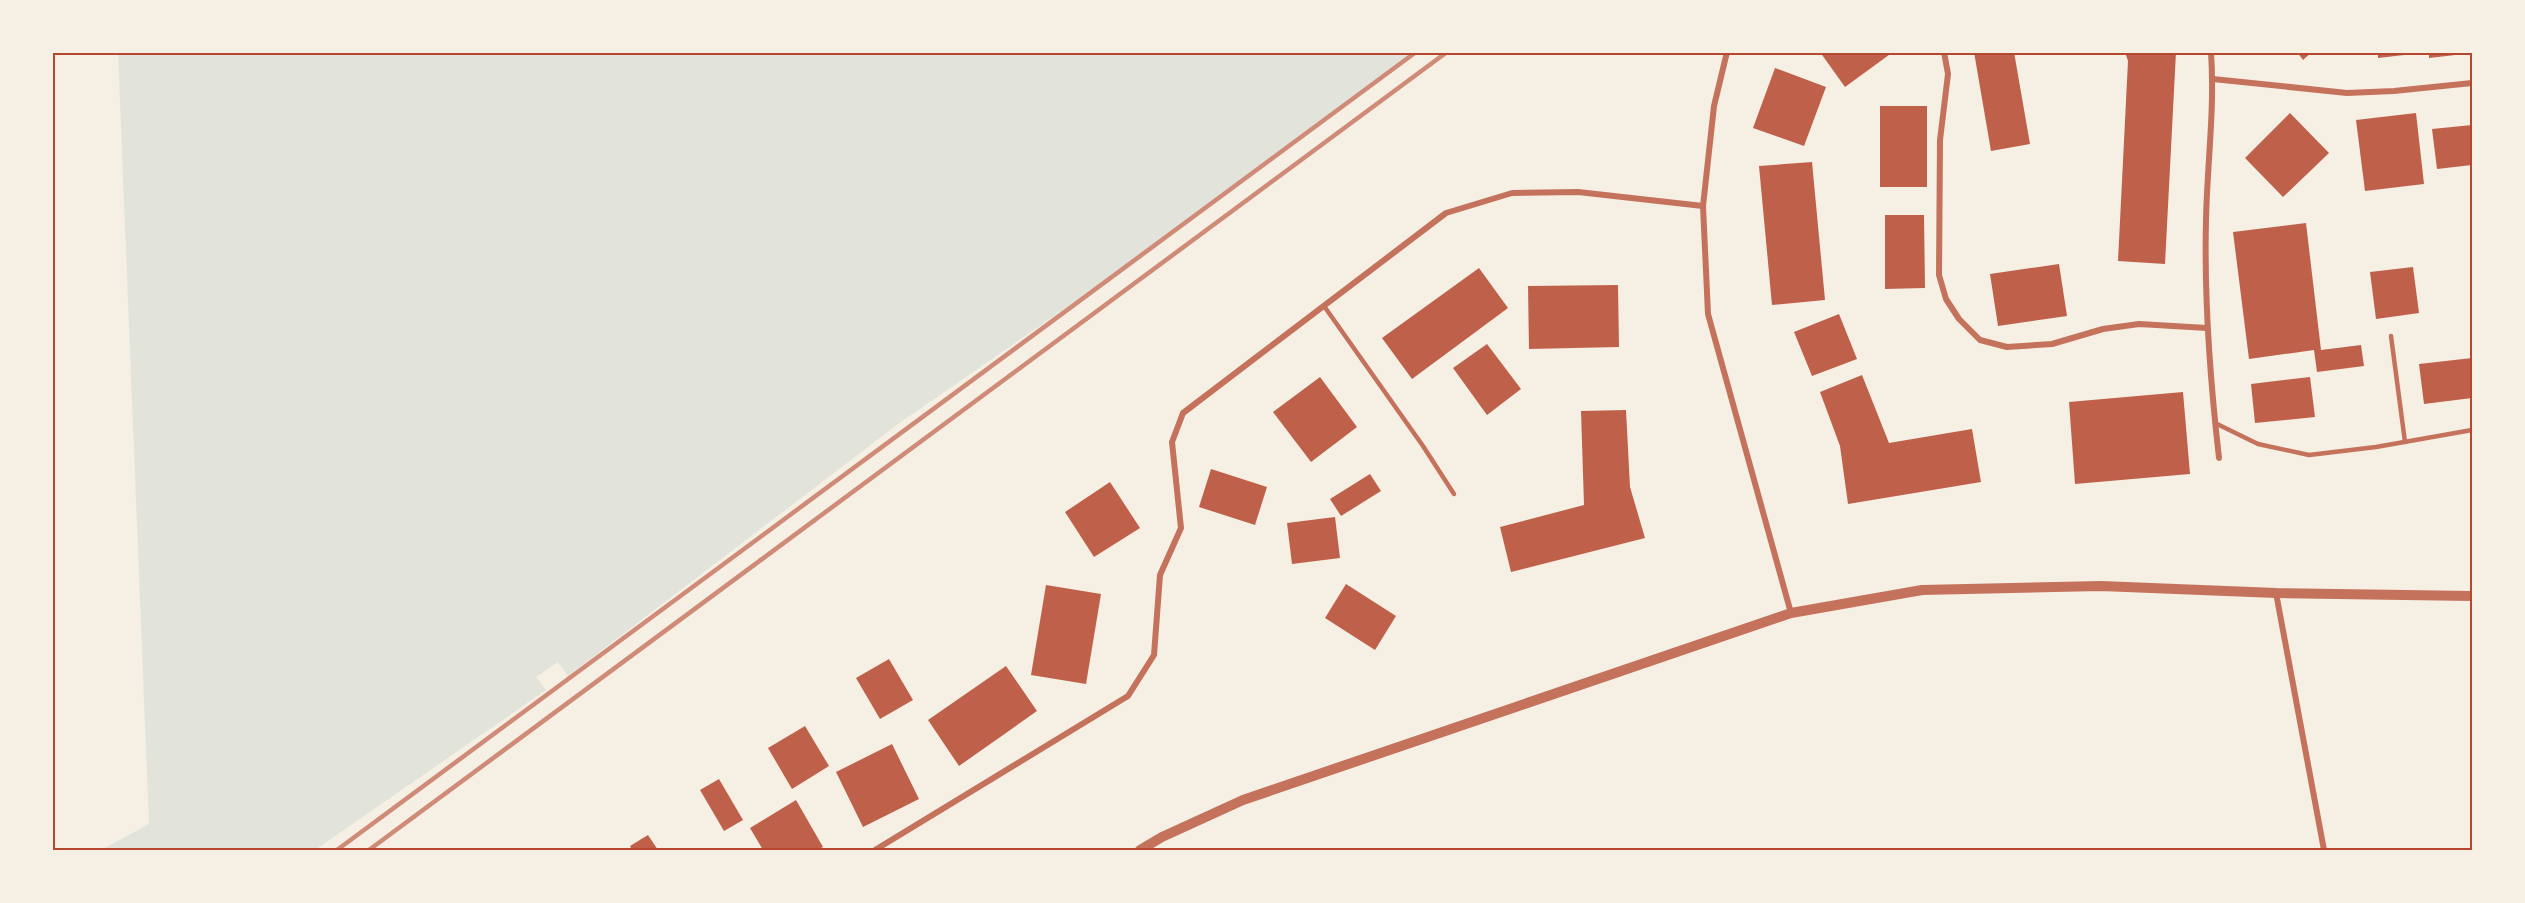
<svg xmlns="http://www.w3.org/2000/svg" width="2525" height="903" font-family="Inter,sans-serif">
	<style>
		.green { fill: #e2e4dc }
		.building { fill: #bf614a }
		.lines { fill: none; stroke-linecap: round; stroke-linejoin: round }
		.service { stroke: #c5725c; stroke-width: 4.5 }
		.minor { stroke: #c5725c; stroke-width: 6 }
		.tertiary { stroke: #c5725c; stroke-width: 10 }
		.rail { stroke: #cf8b77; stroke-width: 4.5 }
		.neatline { fill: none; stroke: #b5482f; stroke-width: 2 }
	</style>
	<rect width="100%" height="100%" fill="#f6efe4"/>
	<!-- green -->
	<path class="green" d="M118 53V52L1414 53 1067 307 898 424 568 676 558 662 536 677 546 690 315 850H101L149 824Z"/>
	<!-- building -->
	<g class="building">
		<path d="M1820 52H1893L1845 87Z"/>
		<path d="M1974 52H2014L2030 144 1991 151Z"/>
		<path d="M2125 52H2176L2165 264 2118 261 2128 61Z"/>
		<path d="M2297 52H2312L2303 60Z"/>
		<path d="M2378 52H2413V54L2378 58Z"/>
		<path d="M2429 52H2464V54L2429 58Z"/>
		<path d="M1775 68 1826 87 1804 146 1753 128Z"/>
		<rect x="1880" y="106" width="47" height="81"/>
		<path d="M2290 113 2329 153 2283 197 2245 158Z"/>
		<path d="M2416 113 2424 184 2365 191 2356 120Z"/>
		<path d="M2472 125V165L2437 169 2432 129Z"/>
		<path d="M1812 162 1825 300 1772 305 1759 166Z"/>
		<path d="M1885 215H1924L1925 288 1885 289Z"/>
		<path d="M2306 223 2321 350 2361 345 2364 366 2317 372 2314 350 2249 359 2233 232Z"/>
		<path d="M2059 264 2067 316 1998 326 1990 274Z"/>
		<path d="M2413 267 2419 313 2376 319 2370 272Z"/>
		<path d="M1479 268 1508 308 1412 379 1382 338Z"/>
		<path d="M1618 285 1619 347 1529 349 1528 286Z"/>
		<path d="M1839 314 1857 359 1812 376 1794 332Z"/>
		<path d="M1487 344 1521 389 1487 415 1453 368Z"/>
		<path d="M2472 358V398L2424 404 2419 364Z"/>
		<path d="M1862 375 1889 443 1972 429 1981 482 1848 504 1840 446 1820 392Z"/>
		<path d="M1320 377 1357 427 1311 462 1273 412Z"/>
		<path d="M2310 377 2315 417 2255 423 2251 384Z"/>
		<path d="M2183 392 2190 474 2075 484 2069 402Z"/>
		<path d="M1626 410 1630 487 1645 538 1511 572 1500 527 1584 505 1581 411Z"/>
		<path d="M1211 469 1267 487 1255 525 1199 507Z"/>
		<path d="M1370 474 1381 491 1341 516 1330 499Z"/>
		<path d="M1110 482 1140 528 1094 557 1065 512Z"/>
		<path d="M1335 517 1340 558 1292 564 1287 523Z"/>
		<path d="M1346 584 1396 616 1375 650 1325 618Z"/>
		<path d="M1046 585 1101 594 1086 684 1031 675Z"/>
		<path d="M889 659 913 700 880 719 856 678Z"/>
		<path d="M1006 666 1037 711 959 766 928 720Z"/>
		<path d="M805 726 829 766 792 789 768 748Z"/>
		<path d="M892 744 919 799 863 827 836 772Z"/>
		<path d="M719 779 743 820 724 831 700 790Z"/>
		<path d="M796 800 823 847 818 850H763L750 828Z"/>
		<path d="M648 835 658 850H632L630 846Z"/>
	</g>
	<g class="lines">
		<!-- service -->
		<g class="service">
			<path d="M1324 306 1423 446 1454 494"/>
			<path d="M2391 336 2405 442"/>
			<path d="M2215 423 2258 444 2309 455 2376 447 2472 430"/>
		</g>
		<!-- minor -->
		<g class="minor">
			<path d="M1727 52 1714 106 1703 206 1708 314 1791 613"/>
			<path d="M1944 52 1948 74 1940 140 1939 275 1946 299 1959 319 1980 340 2007 347 2052 344 2103 329 2139 324 2207 328"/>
			<path d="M2211 52C2215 109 2207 165 2206 221 2204 300 2210 379 2219 458"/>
			<path d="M2213 79 2347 93 2394 91 2472 83"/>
			<path d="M2276 593 2324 850"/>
			<path d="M875 850 1128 696 1154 655 1160 575 1181 528 1172 442 1183 413 1446 213 1512 193 1578 192 1703 206"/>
		</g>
		<!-- tertiary -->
		<path class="tertiary" d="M1140 850 1162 837 1243 800 1791 613 1922 590 2101 586 2276 593 2472 596"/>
		<!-- rail -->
		<g class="rail">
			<path d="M337 850 1416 52"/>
			<path d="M369 850 1447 52"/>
		</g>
	</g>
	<!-- border -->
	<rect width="2525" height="903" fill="none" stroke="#f6efe4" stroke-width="108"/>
	<rect x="54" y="54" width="2417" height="795" class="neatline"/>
</svg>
